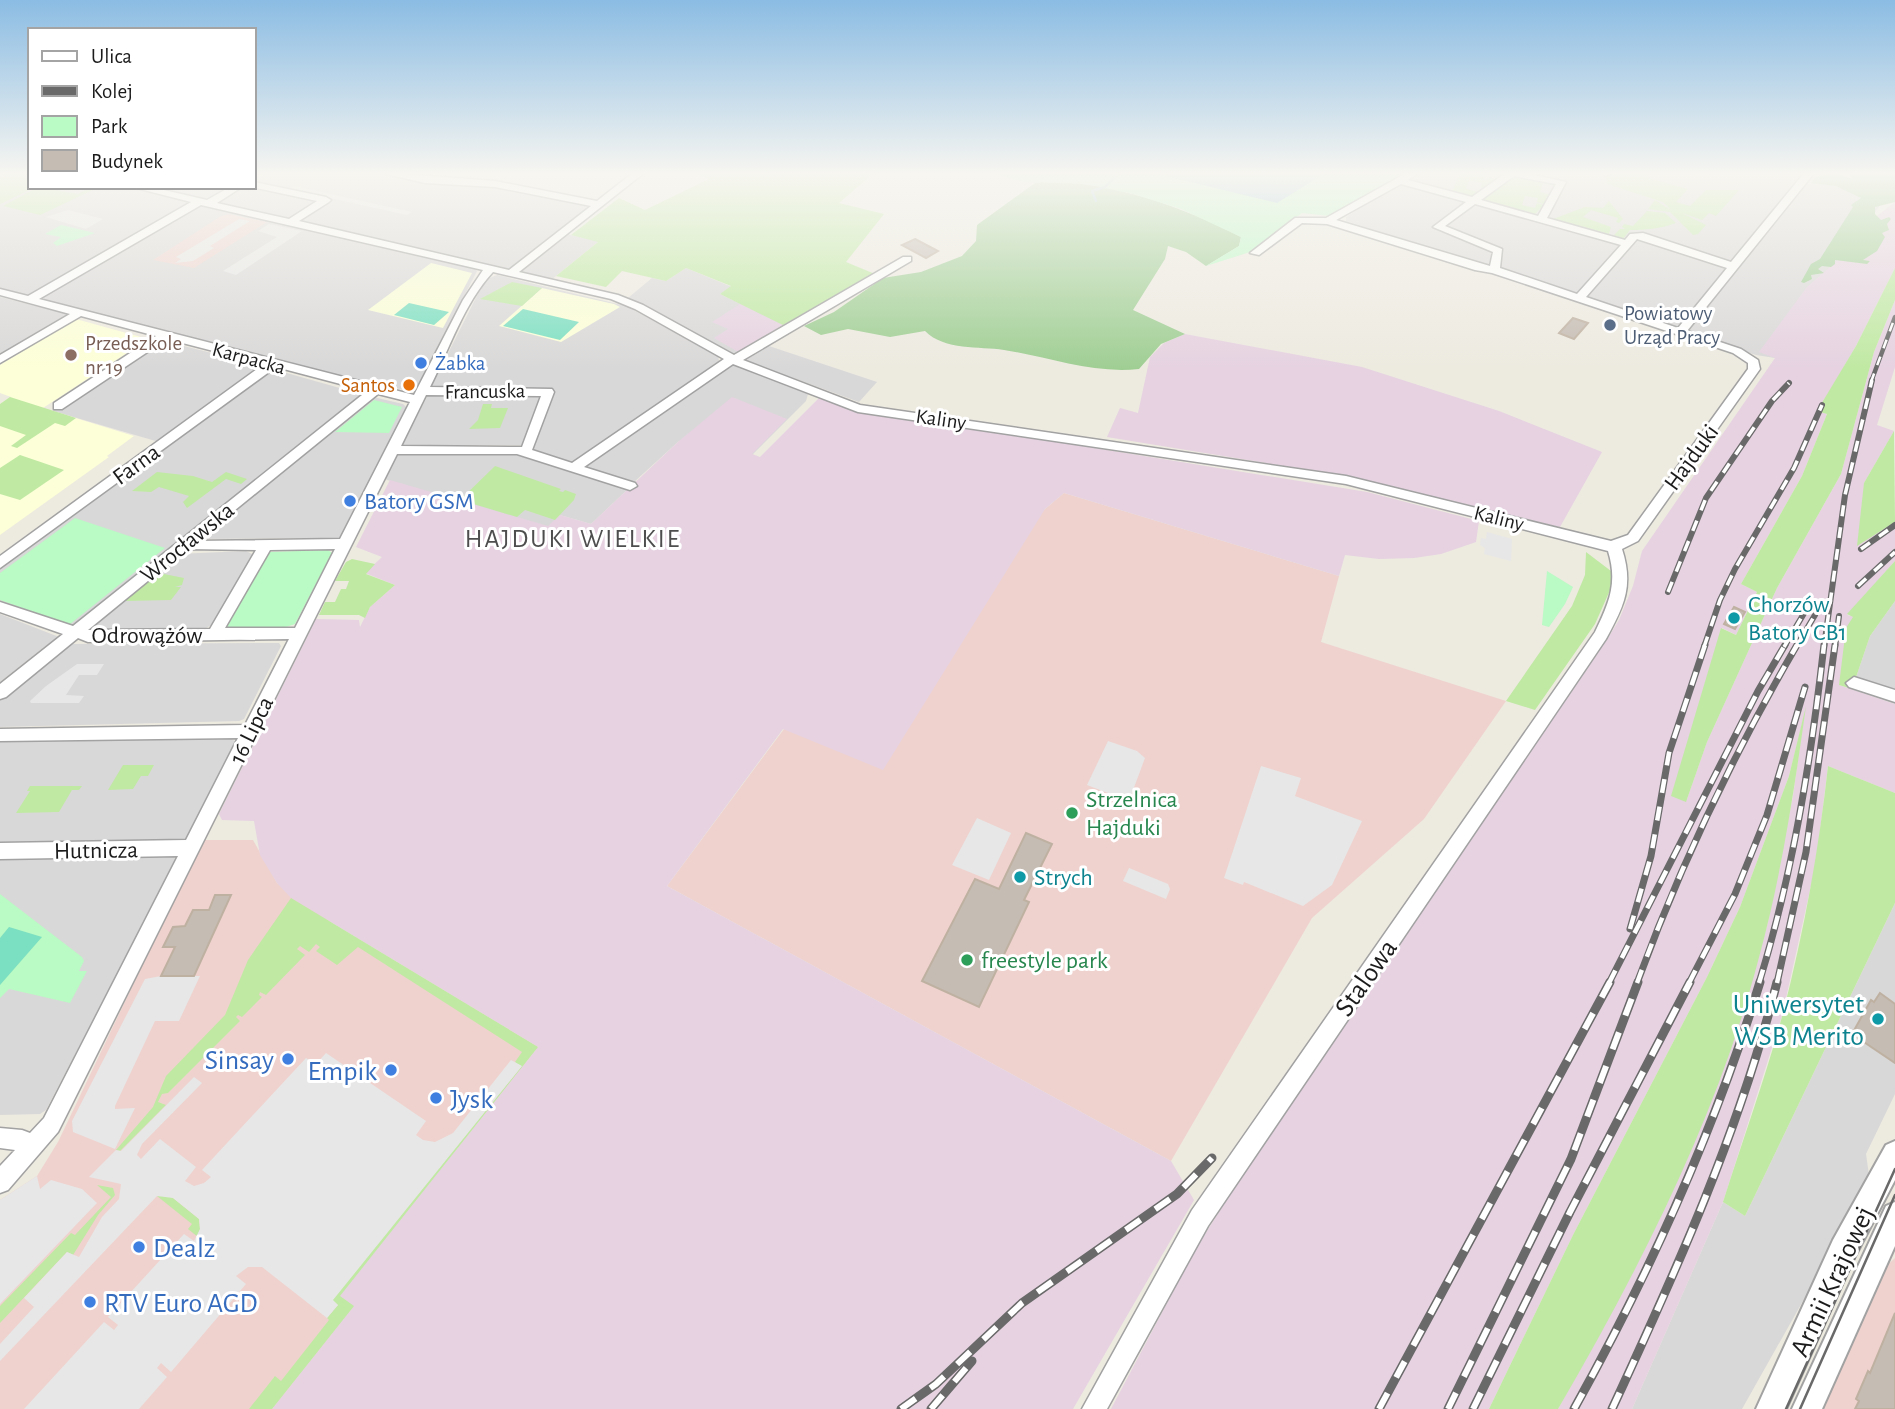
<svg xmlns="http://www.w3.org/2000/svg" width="1895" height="1409" font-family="'Alegreya Sans',sans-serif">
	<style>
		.residential { fill: #d9d8d8 }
		.commercial { fill: #efd2ce }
		.industrial { fill: #e6d2e1 }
		.education { fill: #fcffd7 }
		.grass { fill: #c0e9a3 }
		.forest { fill: #9fce93 }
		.park { fill: #bafac4 }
		.pitch { fill: #7bdfc1 }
		.parking { fill: #e7e7e7 }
		.water { fill: #9fc9dc }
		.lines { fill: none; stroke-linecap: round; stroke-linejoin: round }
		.stream { stroke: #9fc9dc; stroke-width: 2.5 }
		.building { fill: #c5bcb3; stroke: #bfb1a2; stroke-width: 2 }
		.minor-casing { stroke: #a2a2a2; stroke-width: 3 }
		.tertiary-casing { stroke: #a2a2a2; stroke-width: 4 }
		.minor { fill: #fff; fill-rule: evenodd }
		.tertiary { fill: #fff; fill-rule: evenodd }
		.tram { stroke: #696969; stroke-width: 2.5 }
		.rail-far3-casing { stroke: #696969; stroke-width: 4.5 }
		.rail-far2-casing { stroke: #696969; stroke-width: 6 }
		.rail-far1-casing { stroke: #696969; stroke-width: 7 }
		.rail-casing { stroke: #696969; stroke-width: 9 }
		.rail-far3 { stroke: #fff; stroke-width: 2.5; stroke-dasharray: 9; stroke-linecap: butt }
		.rail-far2 { stroke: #fff; stroke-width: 3.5; stroke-dasharray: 11; stroke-linecap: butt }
		.rail-far1 { stroke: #fff; stroke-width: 4.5; stroke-dasharray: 14; stroke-linecap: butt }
		.rail { stroke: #fff; stroke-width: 6; stroke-dasharray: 18; stroke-linecap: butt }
		.service-dot { fill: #5c6f8a; stroke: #fff; stroke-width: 2.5 }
		.education-dot { fill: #8d6e63; stroke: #fff; stroke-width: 2.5 }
		.shop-dot { fill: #3f7fe0; stroke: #fff; stroke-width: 2.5 }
		.food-dot { fill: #e8710a; stroke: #fff; stroke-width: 2.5 }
		.culture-dot { fill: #0f9aa8; stroke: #fff; stroke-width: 2.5 }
		.leisure-dot { fill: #2e9e5b; stroke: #fff; stroke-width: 2.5 }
		.labels { text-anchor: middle; stroke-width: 6; stroke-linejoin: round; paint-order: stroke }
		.far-service-label { font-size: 21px; fill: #4e5e75; stroke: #fff; text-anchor: start }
		.far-education-label { font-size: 21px; fill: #785e54; stroke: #fff; text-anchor: start }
		.far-street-label { font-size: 21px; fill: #1b1b1b; stroke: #fff }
		.far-shop-label { font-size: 21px; fill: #366cbe; stroke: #fff; text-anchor: start }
		.far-food-label { font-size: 21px; fill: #c56008; stroke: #fff; text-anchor: end }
		.street-label { font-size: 24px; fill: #1b1b1b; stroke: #fff }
		.shop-label { font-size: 24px; fill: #366cbe; stroke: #fff; text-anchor: start }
		.culture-label { font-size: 24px; fill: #0d838f; stroke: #fff; text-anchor: start }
		.leisure-label { font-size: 24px; fill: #27864d; stroke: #fff; text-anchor: start }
		.neighbourhood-label { font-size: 26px; letter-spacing: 2px; fill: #4e4e4e; stroke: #fff }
		.near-street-label { font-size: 28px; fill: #1b1b1b; stroke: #fff }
		.near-culture-label { font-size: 28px; fill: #0d838f; stroke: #fff; text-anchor: end }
		.near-shop-label { font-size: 28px; fill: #366cbe; stroke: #fff; text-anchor: start }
	</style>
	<rect width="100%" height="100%" fill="#edeae0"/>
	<!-- residential -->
	<g class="residential">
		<path d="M0 172H30V187H126L190 203 29 295 0 288Z"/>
		<path d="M254 172H373L415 181 480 184 517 190 582 203 587 208 515 266 505 269 151 187H254Z"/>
		<path d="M1419 172H1688L1706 177 1711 172H1817L1887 195 1775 358 1756 355 1346 221V217Z"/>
		<path d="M200 205 475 269 477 271 418 386 410 391 336 376 39 298Z"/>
		<path d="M566 234 599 241 551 280 521 272Z"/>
		<path d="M686 268 732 287 720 294 786 326 737 354H732L628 298 652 278 666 281Z"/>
		<path d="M497 275 626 306 718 356 719 361 576 461 571 463 531 450 553 391 552 388 431 387 485 280Z"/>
		<path d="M0 297 63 313 67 315 0 356Z"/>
		<path d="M163 341 253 363 261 368 159 442 53 411Z"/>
		<path d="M766 345 877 382 859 402 747 361 746 357Z"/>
		<path d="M731 364 808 394 806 401 752 455 679 441 633 483 584 466Z"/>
		<path d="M276 370 361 394 359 398 79 623 67 625 0 600V568L268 371Z"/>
		<path d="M543 394 523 445 401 446 428 395Z"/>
		<path d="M373 397 403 404 407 408 339 538 201 539Z"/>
		<path d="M510 453 627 490 591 524 560 515 548 527 384 479 395 457 399 454Z"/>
		<path d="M246 551 254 555 215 623 206 628 98 631 93 627 95 623 178 554Z"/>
		<path d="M1895 601V704L1852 689 1870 636Z"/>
		<path d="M0 614 59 637 55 643 48 644 0 682Z"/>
		<path d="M279 643 281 646 244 719 239 721 0 727V700L70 644Z"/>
		<path d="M231 739 235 741V745L185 841 0 845V740Z"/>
		<path d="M173 856 176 860 172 869 46 1110 40 1114 0 1115V857Z"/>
		<path d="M1895 903V1094L1866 1154 1870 1182 1742 1409H1632L1723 1202 1745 1216Z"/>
	</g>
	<!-- commercial -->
	<g class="commercial">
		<path d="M229 214 267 222 194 268 153 260 221 216Z"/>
		<path d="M1064 493 1339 576 1321 642 1506 701 1424 819 1312 918 1171 1161 667 886 784 729Z"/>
		<path d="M202 840H253L277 883 333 924 538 1047 340 1296 354 1306 272 1409H0V1200L37 1176 58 1142Z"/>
		<path d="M1895 1258V1409H1822L1882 1270Z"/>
	</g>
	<!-- industrial -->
	<g class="industrial">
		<path d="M1895 202V268L1856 346 1818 411 1827 414 1802 476 1741 584 1757 592 1736 635 1722 628 1686 802 1707 742 1777 588 1841 474 1874 352 1895 300V367L1877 425 1894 431 1864 483 1878 532 1895 522V561L1847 615 1854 617 1839 685 1895 704V793L1828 766 1816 863 1782 1016 1723 1202 1632 1409H1558L1637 1264 1717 1086 1738 1027 1768 922 1793 796 1804 716 1789 776 1740 907 1707 977 1573 1235 1489 1409H1111L1195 1250 1246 1169 1608 638 1619 620 1633 586 1642 551 1775 358 1759 352 1807 287 1839 259 1877 216Z"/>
		<path d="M740 304 786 326 740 353 714 338 728 329 712 322Z"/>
		<path d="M1185 334 1362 367 1499 411 1602 452 1560 527 1351 477 1107 437 1120 408 1138 413 1150 357 1164 343Z"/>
		<path d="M732 397 787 419 752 454 760 457 820 397 853 409 1367 492 1479 521 1476 542 1441 554 1414 558 1379 559 1345 555 1339 576 1064 493 1045 509 883 770 783 729 667 886 1171 1161 1194 1200 1073 1409H272L353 1307 339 1296 538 1047 291 898 277 883 260 855 254 821 222 820 219 814 316 619 359 620 360 627 370 607 395 585 365 573 382 557 356 547 390 480 548 526 560 515 591 524 679 441Z"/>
	</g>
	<!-- education -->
	<g class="education">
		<path d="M431 263 472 273 443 328 368 310Z"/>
		<path d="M542 288 614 304 620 307 561 342 499 326Z"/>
		<path d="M76 319 148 339 43 408 134 436 107 456 109 457 0 535V404L11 397 0 393V365Z"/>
	</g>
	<!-- grass -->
	<g class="grass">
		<path d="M11 172H30V187H36L0 204V177Z"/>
		<path d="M692 172H875L839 203 884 214 846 262 875 274 783 325 720 294 731 286 686 268 666 281 622 271 606 287 556 276 598 242 571 235 619 198 645 210 709 179Z"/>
		<path d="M1460 172H1483L1481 176 1486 177 1483 179 1486 181 1488 178 1495 179 1497 172H1505L1485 188 1481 187 1482 183 1469 180 1466 189 1479 192 1480 189H1483L1470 197 1452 192Z"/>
		<path d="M1609 172H1638L1649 175 1648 178 1688 189 1676 202 1690 206 1706 190H1739L1716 216 1709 213 1702 220 1682 213 1706 225 1698 234 1693 235 1670 212 1648 209 1655 200 1671 210 1663 202 1607 184 1606 175Z"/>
		<path d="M1514 175 1555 182 1557 186 1543 183 1540 192 1554 196 1543 204 1537 202 1538 198 1525 196 1522 205 1535 208 1537 203 1544 205 1535 214 1482 200Z"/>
		<path d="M38 187 78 194 91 187H99L40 215 3 206Z"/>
		<path d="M1609 201 1623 219 1619 223 1616 222 1618 218 1591 210 1583 217 1611 227 1609 234 1553 219 1585 207 1603 208Z"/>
		<path d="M1647 211 1665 213 1676 223C1659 229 1647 230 1630 230L1623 239 1614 235 1620 229H1625L1622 227 1624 224 1633 226Z"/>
		<path d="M1895 268V300L1874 352 1841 474 1777 588 1707 742 1686 802 1671 796 1721 628 1736 635 1757 592 1741 584 1802 476 1827 414 1817 411 1856 346Z"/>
		<path d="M512 282 542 288 522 306 480 299Z"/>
		<path d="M10 397 76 418 65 426 55 423 17 448 11 446 26 435 0 426V404Z"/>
		<path d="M483 404H492L491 408H508L500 428 469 429 478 420Z"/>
		<path d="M1894 431 1895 522 1857 546 1864 483Z"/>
		<path d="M20 455 64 470 20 500 0 494V468Z"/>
		<path d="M495 466 561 489 559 491 563 492 565 490 576 494 574 500 555 520 525 510 517 517 460 500Z"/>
		<path d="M157 472 193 476 212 482 226 472 247 479 241 484 226 479 187 508 183 502 189 496 159 487 151 492 132 491Z"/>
		<path d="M1586 552 1611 571 1615 579 1595 624 1535 710 1506 701 1572 606 1585 575Z"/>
		<path d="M352 559 375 564 366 574 395 585 370 607 365 618 359 615H319L325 602H335L341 589H346L349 581H335L346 562Z"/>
		<path d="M1895 561V601L1870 636 1852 689 1839 685 1846 628 1853 617 1847 614Z"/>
		<path d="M159 573 184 578 182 585 175 587H181L171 600 125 601Z"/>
		<path d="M1806 706C1794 792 1781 878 1758 961 1717 1117 1639 1270 1558 1409H1489L1573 1235 1707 977 1740 907 1789 776Z"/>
		<path d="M123 765H154L148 776H141L133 789 108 790Z"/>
		<path d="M1828 766 1895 793V903L1745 1216 1723 1202C1743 1139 1766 1076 1783 1013 1804 931 1819 849 1828 766Z"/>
		<path d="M30 786H82L79 790H72L59 812 16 813 30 791H27Z"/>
		<path d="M291 898 538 1047 340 1296 354 1306 272 1409H249L275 1376 281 1381 329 1320 327 1318 338 1305 332 1300 521 1067 515 1062 522 1052 358 947 337 965 316 951 320 947 316 944 309 952 300 946 297 949 305 955 266 995 260 992 259 995 262 997 242 1017 238 1015 236 1017 240 1021 168 1093 162 1094 158 1102 166 1105 120 1151 116 1150 153 1107 166 1076 225 1015 248 960Z"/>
		<path d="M97 1185 113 1188 115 1195 98 1215 73 1255 67 1252 0 1323V1306L71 1233 75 1235 111 1197Z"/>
		<path d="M166 1195 173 1198 199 1219 200 1229 198 1237 188 1229 192 1224 157 1196Z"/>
	</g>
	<!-- forest -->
	<g class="forest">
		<path d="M1847 172H1895V202L1875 207V214L1881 220 1889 217 1891 219 1887 224 1889 230 1882 233 1885 237 1877 251 1863 260 1870 261 1867 264 1835 260V264L1831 267 1822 266 1818 269 1824 273 1811 275 1812 279 1804 283 1801 282 1811 264 1820 259 1853 207 1851 205 1861 198 1836 186 1811 183 1816 177 1833 173 1853 179Z"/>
		<path d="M1050 181C1118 184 1181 206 1241 237L1239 246 1206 266 1186 252 1168 246 1165 259 1133 310 1185 334 1161 344 1139 369C1092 374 1049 357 1004 350 979 346 945 351 925 331L890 337 848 329 821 335 804 326 834 312 883 278 921 272 962 256 976 241 977 225 1035 183Z"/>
	</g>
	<!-- park -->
	<g class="park">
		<path d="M986 172H1410L1330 216 1302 213 1250 252 1206 266 1239 246 1241 237 1181 209 1133 194 1086 184 1026 182Z"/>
		<path d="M61 225 95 233 57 246 53 243 61 237 45 234Z"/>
		<path d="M374 400 402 407 389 433 335 432Z"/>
		<path d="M75 518 165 548 69 625 0 600V573Z"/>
		<path d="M328 550 332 553 295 624 286 627H227L268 552Z"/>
		<path d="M1547 571 1573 587 1565 604 1549 627 1542 625Z"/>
		<path d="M0 894 82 957 84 961 79 971H87L70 1003 9 989 0 998Z"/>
	</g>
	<!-- pitch -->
	<g class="pitch">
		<path d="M409 303 449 312 434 325 394 315Z"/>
		<path d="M523 309 579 322 560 340 503 326Z"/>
		<path d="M9 927 42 937 0 985V938Z"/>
	</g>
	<!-- parking -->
	<g class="parking">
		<path d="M294 186 412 212 407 215 289 189Z"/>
		<path d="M68 210 103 219 86 229 46 217Z"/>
		<path d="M239 219 250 221 210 246 214 248 193 261 175 263 181 259 176 257Z"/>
		<path d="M269 224 302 231 236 275 223 271 277 237 258 231Z"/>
		<path d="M1487 532 1512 539 1511 561 1484 554 1485 548 1480 545 1481 538 1486 539Z"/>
		<path d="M77 664H104L97 675H79L66 695 84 696 79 703H31L30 701 46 686Z"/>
		<path d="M1108 741 1137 751 1145 758 1129 801 1087 785Z"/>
		<path d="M1261 766 1301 778 1295 796 1362 821 1332 885 1303 906 1244 882 1243 885 1224 878Z"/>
		<path d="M977 818 1011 833 989 880 952 865Z"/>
		<path d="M1129 868 1168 884 1170 889 1166 899 1123 881Z"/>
		<path d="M161 976H200L179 1021H155L115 1106V1109L135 1108 115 1149 73 1132 72 1121 145 979Z"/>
		<path d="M326 1053 426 1121 416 1135 423 1140 435 1142 453 1133 511 1060 522 1066 333 1300 338 1305 327 1318 262 1267H248L236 1276 246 1284 171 1372 161 1363 157 1368 167 1377 139 1409H24L104 1322 114 1330 118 1325 108 1317 184 1234 194 1241 200 1229 199 1219 173 1198 157 1196 0 1361V1344L34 1307 24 1298 67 1252 79 1257 102 1217 119 1199 121 1184 89 1177 116 1150 121 1151 194 1077 202 1083 142 1144 137 1155 141 1159 160 1139 196 1167 185 1181 194 1186 204 1183 211 1177 202 1170 306 1058 316 1064Z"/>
		<path d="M37 1176 40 1189 51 1180 82 1189 97 1203 0 1304V1200Z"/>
	</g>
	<!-- water -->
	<path class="water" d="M1149 172H1327L1277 203Z"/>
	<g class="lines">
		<!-- stream -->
		<path class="stream" d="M1096 201 1092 191 1105 187 1117 175"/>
	</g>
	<!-- building -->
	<g class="building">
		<path d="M915 239 938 251 926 258 902 245Z"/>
		<path d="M1573 318 1588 323 1574 339 1559 333Z"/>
		<path d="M1734 607 1745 612 1735 629 1724 624Z"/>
		<path d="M1026 833 1052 844 1024 900 1029 902 979 1007 922 981 975 879 999 889Z"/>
		<path d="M215 895H231L194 976H161L175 947H163L173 927 185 926 193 910H209Z"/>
		<path d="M1880 993 1895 1004V1063L1852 1034 1871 1000 1874 1002Z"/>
		<path d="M1895 1313V1409H1855L1859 1401 1856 1399 1868 1371 1870 1373Z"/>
	</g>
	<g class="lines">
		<!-- minor casing -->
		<g class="minor-casing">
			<g id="minor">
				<path d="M377 172 495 181 597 201 634 172H645L519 272 618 295 643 305 734 355 903 257H911V261L743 360 860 405 1346 476 1611 541 1628 535 1748 369V363L1733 353 1492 273 1475 270 1327 224 1302 223 1259 255 1250 253 1295 218H1326L1408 172H1420L1408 180 1472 197 1507 172H1521L1566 182 1547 218 1625 240 1630 234 1643 233 1731 262 1805 172H1815L1687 331 1741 349 1758 360 1760 369 1638 541 1622 549C1634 586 1624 606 1606 639L1208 1226 1107 1409H1082L1192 1210 1595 632C1609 603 1618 583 1608 551L1346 484 858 412 733 364 584 467 635 483 637 486 630 490 517 454H397L58 1132 8 1190 0 1193V1166L15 1150 0 1148V1128L22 1130 30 1133 44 1118 178 856 0 859V843L186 840 238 738 0 741V729L245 725 289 639 88 642 78 638 6 697 0 699V684L63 634 0 612V602L73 626 367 391 276 367 0 568V556L264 364 167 339 62 409H54V403L156 336 81 316 0 363V355L70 314 0 295V289L28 296 191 202 132 187H151L207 200 230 187H242L217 203 289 219 317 201 252 187H254V182L326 197 331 200 329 202 299 221 509 270 591 206 495 187 425 183ZM1514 176 1556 184 1538 216 1481 200ZM1401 184 1466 202 1433 227 1493 252 1490 266 1336 220ZM1475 204 1621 245 1577 294 1500 268 1502 249 1445 226ZM201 205 483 270 463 300 414 395 39 299ZM1637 239 1727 268 1678 328 1586 297ZM493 272 611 299 635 309 724 359 572 463 532 450 554 392 552 389 430 387C449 350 464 303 493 272ZM378 394 410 402 340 539 197 541ZM426 395 541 396 522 447 401 446ZM187 549 256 550 210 629 88 630ZM335 549 295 628H225L270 550Z"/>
				<path d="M1601 172H1611V173L1606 176Z"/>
				<path d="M1854 677 1895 690V702L1849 687 1846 683Z"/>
			</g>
		</g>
		<!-- tertiary casing -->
		<g class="tertiary-casing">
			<g id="tertiary">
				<path d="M1895 1141V1180L1853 1260 1786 1409H1756L1833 1240 1886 1145Z"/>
				<path d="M1895 1202V1246L1822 1409H1792L1886 1206Z"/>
			</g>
		</g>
		<!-- minor -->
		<use href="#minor" class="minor"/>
		<!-- tertiary -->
		<use href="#tertiary" class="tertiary"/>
		<!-- tram -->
		<g class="tram">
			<path d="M1786 1409 1895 1169"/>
			<path d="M1800 1409 1895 1195"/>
		</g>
		<!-- rail-far3 casing -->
		<g class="rail-far3-casing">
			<path id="rail-far3" d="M1871 382 1895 317"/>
		</g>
		<!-- rail-far2 casing -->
		<g class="rail-far2-casing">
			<g id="rail-far2">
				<path d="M1861 549 1895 525"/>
				<path d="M1858 586 1895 552"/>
				<path d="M1668 592 1706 498 1772 401 1789 383"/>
				<path d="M1704 647 1720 600 1735 569 1794 468 1822 405"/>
				<path d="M1784 647 1806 610"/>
				<path d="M1796 647 1815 615"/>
				<path d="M1824 647 1845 495 1872 380"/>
				<path d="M1835 647 1839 616"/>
			</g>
		</g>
		<!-- rail-far1 casing -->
		<g class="rail-far1-casing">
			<g id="rail-far1">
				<path d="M1630 929 1651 856 1669 753 1705 645"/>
				<path d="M1609 983 1758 691 1785 645"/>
				<path d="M1637 983C1680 866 1734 753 1797 645"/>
				<path d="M1689 983 1735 894 1767 815 1805 687"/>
				<path d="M1759 983C1793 873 1811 760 1824 645"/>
				<path d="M1777 983 1806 852 1835 645"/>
			</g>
		</g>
		<!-- rail casing -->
		<g class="rail-casing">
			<g id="rail">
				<path d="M901 1409 936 1384 1022 1303 1177 1194 1212 1158"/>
				<path d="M931 1409 972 1361"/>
				<path d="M1379 1409 1610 982"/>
				<path d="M1448 1409 1571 1159 1638 982"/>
				<path d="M1473 1409 1570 1212 1690 982"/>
				<path d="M1574 1409C1650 1272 1714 1132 1760 982"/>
				<path d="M1612 1409C1676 1271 1740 1130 1777 982"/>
			</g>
		</g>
		<!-- rail-far3 -->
		<use href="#rail-far3" class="rail-far3"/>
		<!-- rail-far2 -->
		<use href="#rail-far2" class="rail-far2"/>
		<!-- rail-far1 -->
		<use href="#rail-far1" class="rail-far1"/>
		<!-- rail -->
		<use href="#rail" class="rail"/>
	</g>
	<!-- sky -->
	<linearGradient id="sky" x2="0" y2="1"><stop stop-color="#8bbce3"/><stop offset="0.47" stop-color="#f7f6f1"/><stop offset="1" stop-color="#f7f6f1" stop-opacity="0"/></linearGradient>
	<rect width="1895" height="369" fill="url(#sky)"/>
	<!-- markers -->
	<circle class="service-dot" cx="1610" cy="325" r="7"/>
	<circle class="education-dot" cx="71" cy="355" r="7"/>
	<g class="shop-dot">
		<circle cx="421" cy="363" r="7"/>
		<circle cx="350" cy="501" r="7"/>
		<circle cx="288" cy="1059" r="7"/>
		<circle cx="391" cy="1070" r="7"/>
		<circle cx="436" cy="1098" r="7"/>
		<circle cx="139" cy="1247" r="7"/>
		<circle cx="90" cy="1302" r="7"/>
	</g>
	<circle class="food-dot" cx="409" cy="385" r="7"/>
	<g class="culture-dot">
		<circle cx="1734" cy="618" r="7"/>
		<circle cx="1020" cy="877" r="7"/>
		<circle cx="1878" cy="1019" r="7"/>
	</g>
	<g class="leisure-dot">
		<circle cx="1072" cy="813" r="7"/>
		<circle cx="967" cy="960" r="7"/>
	</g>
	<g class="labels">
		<!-- far-service labels -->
		<g class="far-service-label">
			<text x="1624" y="320">Powiatowy<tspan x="1624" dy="24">Urząd Pracy</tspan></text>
		</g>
		<!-- far-education labels -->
		<g class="far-education-label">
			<text x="85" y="350">Przedszkole<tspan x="85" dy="24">nr 19</tspan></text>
		</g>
		<!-- far-street labels -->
		<g class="far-street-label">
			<text transform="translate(249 358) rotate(15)" y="7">Karpacka</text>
			<text transform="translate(485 391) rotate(-1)" y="7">Francuska</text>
			<text transform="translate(941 419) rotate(8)" y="7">Kaliny</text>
			<text transform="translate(1499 518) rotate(14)" y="7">Kaliny</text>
		</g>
		<!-- far-shop labels -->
		<g class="far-shop-label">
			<text x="435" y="370">Żabka</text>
		</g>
		<!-- far-food labels -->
		<g class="far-food-label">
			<text x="395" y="392">Santos</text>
		</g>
		<!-- street labels -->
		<g class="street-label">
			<text transform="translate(1691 457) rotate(-54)" y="8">Hajduki</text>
			<text transform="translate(136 464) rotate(-36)" y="8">Farna</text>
			<text transform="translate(187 542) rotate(-39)" y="8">Wrocławska</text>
			<text x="147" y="643">Odrowążów</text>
			<text transform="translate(251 730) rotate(-64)" y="8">16 Lipca</text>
			<text transform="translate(96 850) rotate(-1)" y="8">Hutnicza</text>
		</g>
		<!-- shop labels -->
		<g class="shop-label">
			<text x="364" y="509">Batory GSM</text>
		</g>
		<!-- culture labels -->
		<g class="culture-label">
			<text x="1748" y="612">Chorzów<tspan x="1748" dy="28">Batory CB1</tspan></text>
			<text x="1034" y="885">Strych</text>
		</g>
		<!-- leisure labels -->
		<g class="leisure-label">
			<text x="1086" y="807">Strzelnica<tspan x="1086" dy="28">Hajduki</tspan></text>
			<text x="981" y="968">freestyle park</text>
		</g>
		<!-- neighbourhood labels -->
		<g class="neighbourhood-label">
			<text x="573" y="547">HAJDUKI WIELKIE</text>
		</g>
		<!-- near-street labels -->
		<g class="near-street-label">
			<text transform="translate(1365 977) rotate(-55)" y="10">Stalowa</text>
			<text transform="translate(1831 1281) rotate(-65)" y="10">Armii Krajowej</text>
		</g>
		<!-- near-culture labels -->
		<g class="near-culture-label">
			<text x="1864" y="1013">Uniwersytet<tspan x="1864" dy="32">WSB Merito</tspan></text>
		</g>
		<!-- near-shop labels -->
		<g class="near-shop-label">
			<text x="274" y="1069" text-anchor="end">Sinsay</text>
			<text x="377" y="1080" text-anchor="end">Empik</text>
			<text x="450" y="1108">Jysk</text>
			<text x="153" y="1257">Dealz</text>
			<text x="104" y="1312">RTV Euro AGD</text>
		</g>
	</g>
	<!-- legend -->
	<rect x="28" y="28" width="228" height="161" fill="#ffffff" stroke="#a4a4a4" stroke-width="2"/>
	<rect x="42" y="51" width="35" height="10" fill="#ffffff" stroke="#a4a4a4" stroke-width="2"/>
	<text x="91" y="63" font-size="21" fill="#1b1b1b">Ulica</text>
	<rect x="42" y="86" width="35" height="10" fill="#696969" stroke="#a4a4a4" stroke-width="2"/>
	<text x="91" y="98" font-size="21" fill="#1b1b1b">Kolej</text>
	<rect x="42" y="116" width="35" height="21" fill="#bafac4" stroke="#a4a4a4" stroke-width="2"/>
	<text x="91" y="133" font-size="21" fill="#1b1b1b">Park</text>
	<rect x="42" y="150" width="35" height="21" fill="#c5bcb3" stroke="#a4a4a4" stroke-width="2"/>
	<text x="91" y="168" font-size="21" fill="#1b1b1b">Budynek</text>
</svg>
